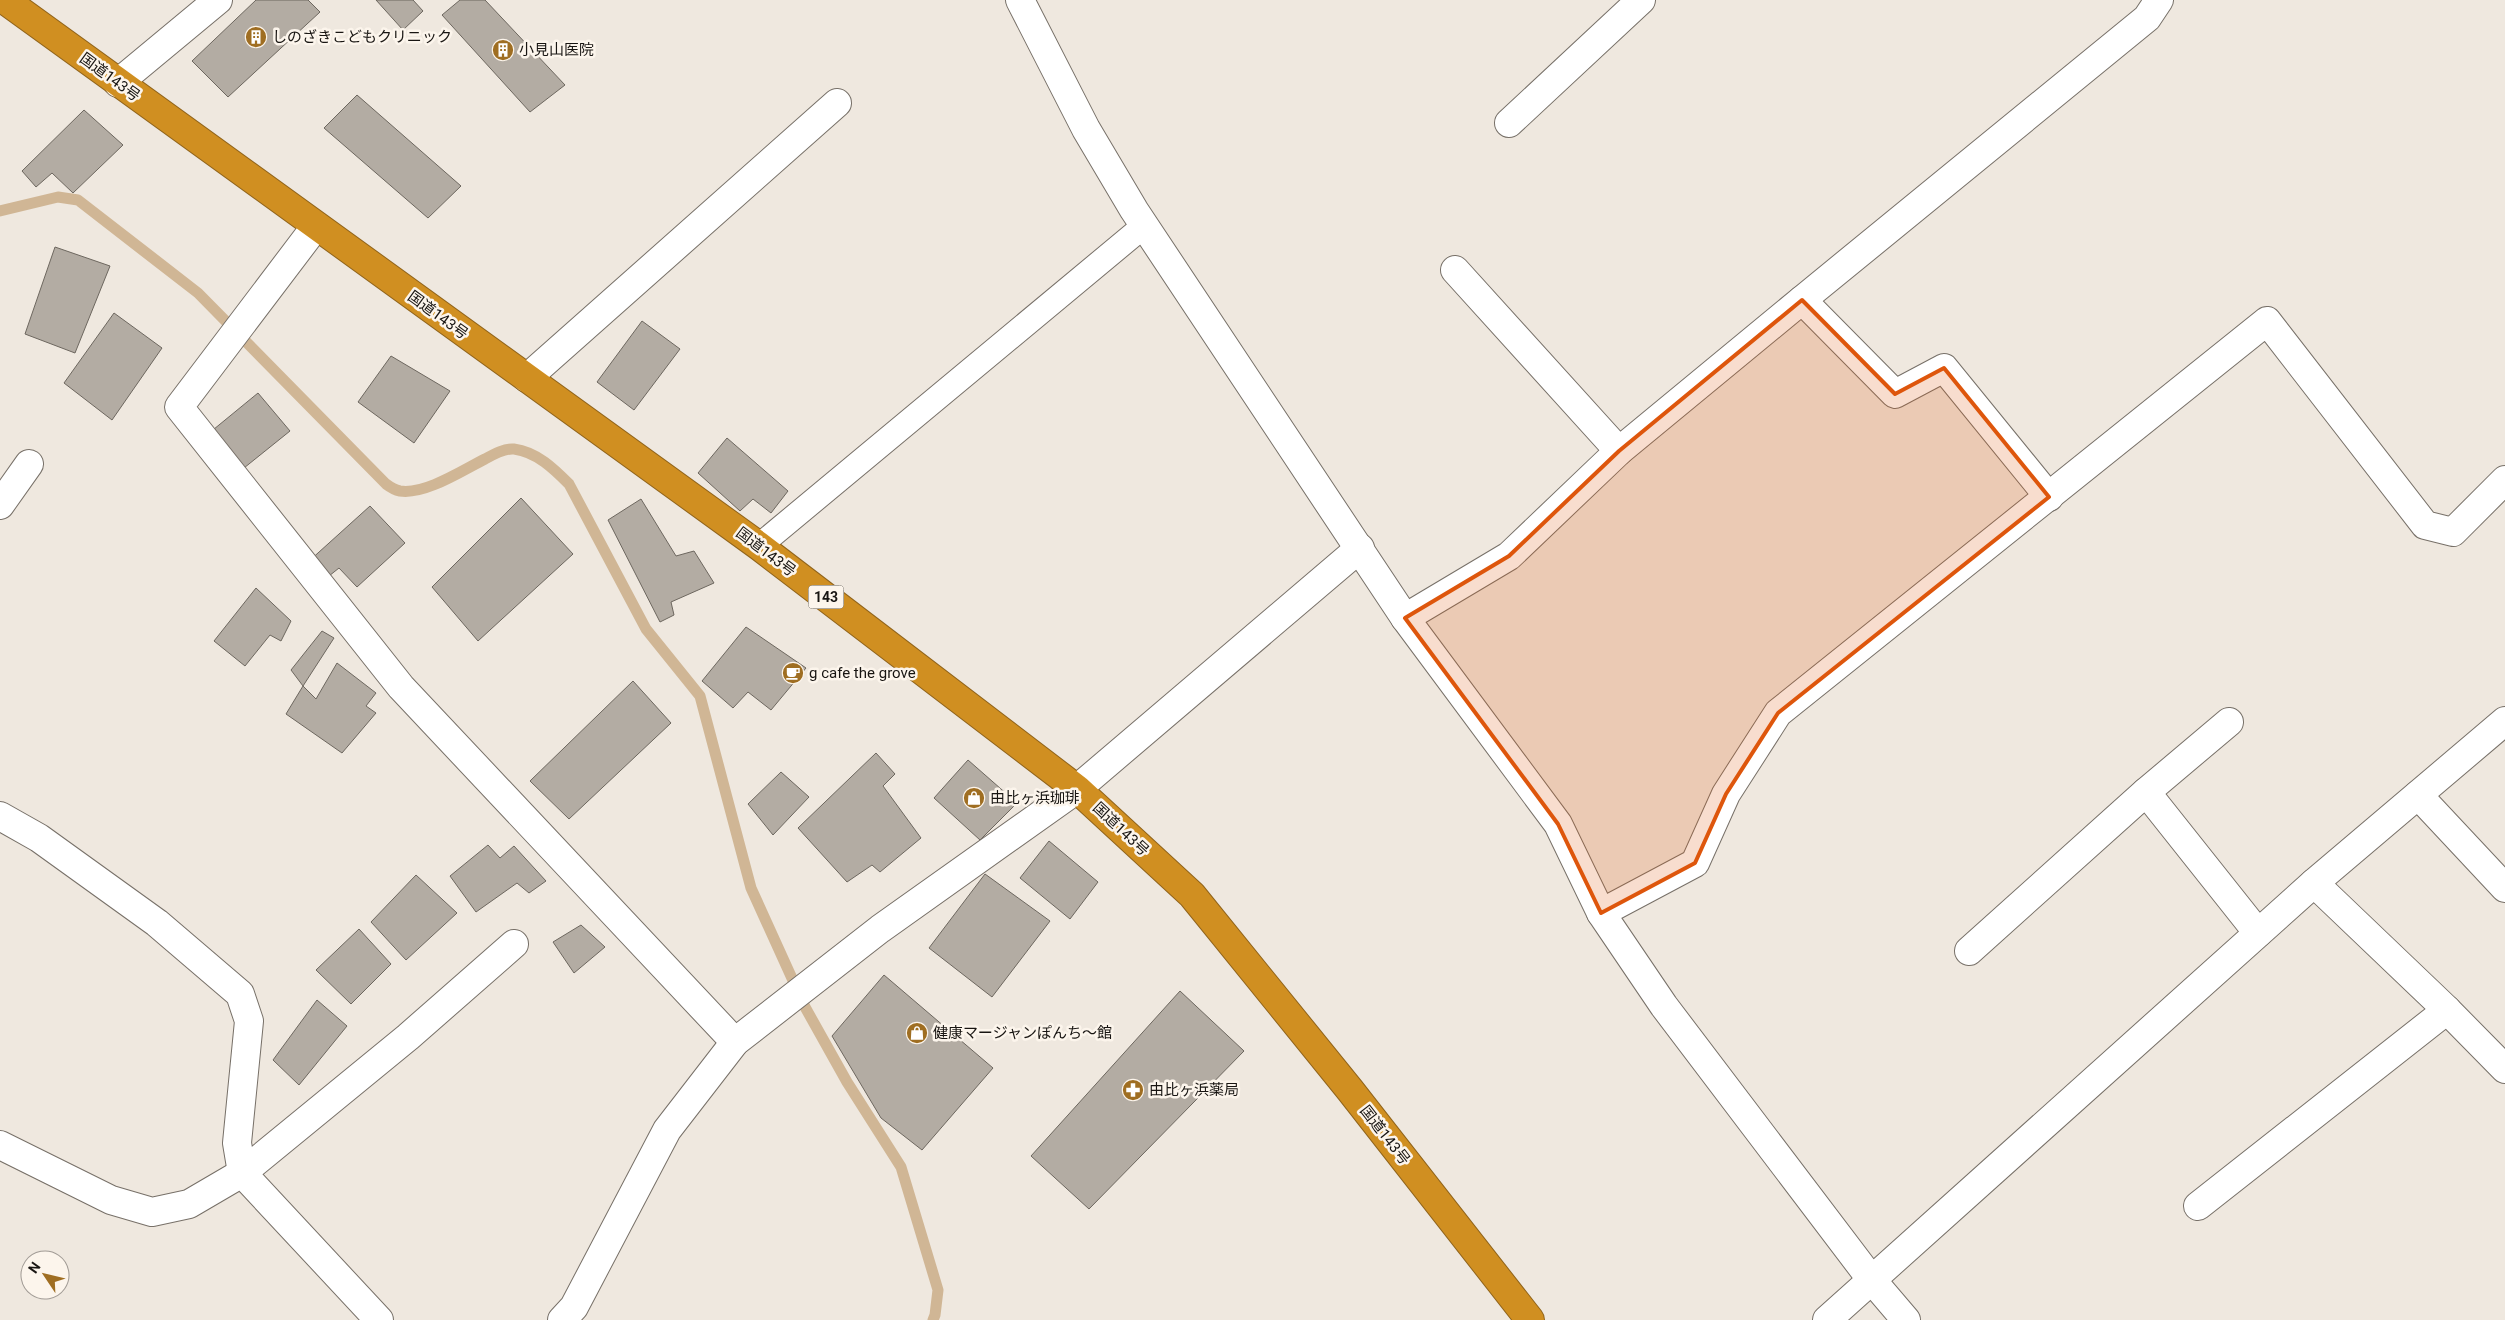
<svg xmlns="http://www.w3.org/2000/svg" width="2505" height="1320" font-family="Roboto,'Noto Sans JP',sans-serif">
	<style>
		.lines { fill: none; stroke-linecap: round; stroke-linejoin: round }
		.stream { stroke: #d0b695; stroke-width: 11 }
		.building { fill: #b3aca3; stroke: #6d675f }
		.lane-casing { stroke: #777068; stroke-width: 26 }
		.street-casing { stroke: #777068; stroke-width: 30 }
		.highway-casing { stroke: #90641c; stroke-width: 30 }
		.lane { stroke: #fff; stroke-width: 24 }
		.street { stroke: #fff; stroke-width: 28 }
		.highway { stroke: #d08f21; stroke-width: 28 }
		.marked { fill: #de560c; fill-opacity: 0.2; stroke: #de560c; stroke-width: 4; stroke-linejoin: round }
		.labels { text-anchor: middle; stroke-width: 5; stroke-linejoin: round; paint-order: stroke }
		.shield { fill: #fcf5ec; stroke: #5c5853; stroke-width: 1 }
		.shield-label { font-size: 14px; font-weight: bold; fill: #181512 }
		.poi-label { font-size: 15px; fill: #181512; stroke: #fcf5ec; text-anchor: start }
		.street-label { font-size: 15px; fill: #181512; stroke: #fcf5ec }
	</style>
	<rect width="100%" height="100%" fill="#efe8df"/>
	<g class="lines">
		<!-- stream -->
		<path class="stream" d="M0 211 58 197 78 200 198 293 386 484C390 487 395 490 400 491 425 495 463 470 485 459 494 454 505 448 514 449 537 452 554 469 569 484L646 629 700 696 751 888 805 1007 847 1082 901 1167 938 1290 935 1315 933 1320"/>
	</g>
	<!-- building -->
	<g class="building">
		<path d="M256 0H308L320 12 228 97 192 61Z"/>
		<path d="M376 0H413L423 11 403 30Z"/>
		<path d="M460 0H485L565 85 530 112 442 15Z"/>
		<path d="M357 95 461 186 428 218 324 128Z"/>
		<path d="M84 110 123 145 73 193 52 173 36 187 22 171Z"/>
		<path d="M55 247 110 266 75 353 25 334Z"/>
		<path d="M114 313 162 348 112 420 64 383Z"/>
		<path d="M642 321 680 349 634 410 597 382Z"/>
		<path d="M391 356 450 391 414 443 358 402Z"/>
		<path d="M258 393 290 431 239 472 208 434Z"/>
		<path d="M727 438 788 491 771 513 753 499 740 511 698 473Z"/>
		<path d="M521 498 573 554 478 641 432 587Z"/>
		<path d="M641 499 676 556 694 551 714 583 671 602 674 615 660 622 608 520Z"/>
		<path d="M370 506 405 543 357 587 339 568 324 580 308 562Z"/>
		<path d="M256 588 291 621 281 641 270 635 245 666 214 641Z"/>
		<path d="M746 627 806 668 771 710 748 692 733 708 702 681Z"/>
		<path d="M322 631 334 638 303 686 291 670Z"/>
		<path d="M337 663 376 693 366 706 376 713 342 753 286 714 303 686 316 699Z"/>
		<path d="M633 681 671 723 569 819 530 781Z"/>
		<path d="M876 753 895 774 883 786 921 838 880 872 872 865 847 882 798 828Z"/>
		<path d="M968 760 1017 803 980 840 934 798Z"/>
		<path d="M781 772 809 797 773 835 748 804Z"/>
		<path d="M1049 841 1098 882 1070 919 1020 878Z"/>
		<path d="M488 845 500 858 514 846 546 881 529 893 517 883 476 912 450 876Z"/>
		<path d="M985 874 1050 921 992 997 929 948Z"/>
		<path d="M416 875 457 913 406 960 371 922Z"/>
		<path d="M581 925 605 947 574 973 553 942Z"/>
		<path d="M359 929 391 964 351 1004 316 970Z"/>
		<path d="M884 975 993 1068 922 1150 881 1118 832 1036Z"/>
		<path d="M1180 991 1244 1051 1089 1209 1031 1156Z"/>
		<path d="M317 1000 347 1026 299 1085 273 1060Z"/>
	</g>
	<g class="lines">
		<!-- lane casing -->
		<g class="lane-casing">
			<path id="lane" d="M759 546 1145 225"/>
		</g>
		<!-- street casing -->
		<g class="street-casing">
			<g id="street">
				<path d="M1020 0 1086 129 1134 210 1405 618 1558 824 1601 913 1664 1006 1871 1279 1906 1320"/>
				<path d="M118 83 218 0"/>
				<path d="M1509 123 1641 0"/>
				<path d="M316 226 179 407 401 687 735 1042"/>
				<path d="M1455 270 1619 451"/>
				<path d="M1802 300 2147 18 2159 0"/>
				<path d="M527 378 837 103"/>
				<path d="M0 505 29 464"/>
				<path d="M1405 618 1509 556 1619 451 1802 300 1895 394 1944 368 2049 497"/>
				<path d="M2146 792 2258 933"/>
				<path d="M2418 795 2505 888"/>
				<path d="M0 816 39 838 157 923 240 994 249 1021 237 1143 242 1173 408 1037 514 944"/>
				<path d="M2314 883 2447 1010 2505 1069"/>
				<path d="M1601 913 1695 863 1726 794 1778 713 2267 321 2425 525 2453 532 2505 480"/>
				<path d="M1969 951 2146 792 2229 722"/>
				<path d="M0 1145 111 1200 152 1212 189 1204 242 1173 379 1320"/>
				<path d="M2198 1206 2447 1010"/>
				<path d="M562 1320 574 1307 667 1130 735 1042 880 929 1077 789 1360 548"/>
				<path d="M1827 1320 2314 883 2505 721"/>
			</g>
		</g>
		<!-- highway casing -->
		<g class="highway-casing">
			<path id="highway" d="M5 0 759 546 1077 789 1192 895 1350 1090 1530 1320"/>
		</g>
		<!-- lane -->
		<use href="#lane" class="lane"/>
		<!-- street -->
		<use href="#street" class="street"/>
		<!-- highway -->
		<use href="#highway" class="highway"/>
	</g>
	<!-- marked area -->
	<path class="marked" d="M1802 300 1895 394 1944 368 2049 497 1778 713 1726 794 1695 863 1601 913 1558 824 1405 618 1509 556 1619 451Z"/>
	<!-- icons -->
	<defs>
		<g id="building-disc" transform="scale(1.125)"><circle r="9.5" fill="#9f6e22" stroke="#fcf5ec"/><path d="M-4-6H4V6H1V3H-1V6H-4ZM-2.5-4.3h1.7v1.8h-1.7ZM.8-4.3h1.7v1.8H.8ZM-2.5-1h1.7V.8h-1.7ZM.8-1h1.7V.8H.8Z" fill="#fff"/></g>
		<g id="cafe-disc" transform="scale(1.125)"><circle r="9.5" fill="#9f6e22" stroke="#fcf5ec"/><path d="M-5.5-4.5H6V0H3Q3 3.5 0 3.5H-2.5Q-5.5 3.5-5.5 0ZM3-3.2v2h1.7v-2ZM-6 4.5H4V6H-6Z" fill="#fff"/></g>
		<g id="shop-disc" transform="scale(1.125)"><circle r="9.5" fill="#9f6e22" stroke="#fcf5ec"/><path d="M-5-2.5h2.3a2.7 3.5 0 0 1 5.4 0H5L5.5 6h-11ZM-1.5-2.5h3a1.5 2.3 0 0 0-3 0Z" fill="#fff"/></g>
		<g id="pharmacy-disc" transform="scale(1.125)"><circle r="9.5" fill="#9f6e22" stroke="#fcf5ec"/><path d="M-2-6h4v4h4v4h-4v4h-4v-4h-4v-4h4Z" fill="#fff"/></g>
	</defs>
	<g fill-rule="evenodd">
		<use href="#building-disc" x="256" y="37"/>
		<use href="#building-disc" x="503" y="50"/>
		<use href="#cafe-disc" x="793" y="673"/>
		<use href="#shop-disc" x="974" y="798"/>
		<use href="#shop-disc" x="917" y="1033"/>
		<use href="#pharmacy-disc" x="1133" y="1090"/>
	</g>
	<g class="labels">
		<!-- shield labels -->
		<rect class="shield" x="808.5" y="585.5" width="35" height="23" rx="4"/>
		<g class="shield-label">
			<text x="826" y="602">143</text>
		</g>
		<!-- poi labels -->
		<g class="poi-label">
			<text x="272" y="42">しのざきこどもクリニック</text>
			<text x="519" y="55">小見山医院</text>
			<text x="809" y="678">g cafe the grove</text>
			<text x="990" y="803">由比ヶ浜珈琲</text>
			<text x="933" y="1038">健康マージャンぽんち～館</text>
			<text x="1149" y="1095">由比ヶ浜薬局</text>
		</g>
		<!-- street labels -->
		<g class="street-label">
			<text transform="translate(110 77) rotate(36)" y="5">国道143号</text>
			<text transform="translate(438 315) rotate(36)" y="5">国道143号</text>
			<text transform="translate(766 552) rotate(37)" y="5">国道143号</text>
			<text transform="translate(1121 829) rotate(43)" y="5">国道143号</text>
			<text transform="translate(1385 1135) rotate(52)" y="5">国道143号</text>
		</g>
	</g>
	<!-- north arrow -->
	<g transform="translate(45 1275) rotate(305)"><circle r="24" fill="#fcf5ec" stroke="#a19b95"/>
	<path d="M0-4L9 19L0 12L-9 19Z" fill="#9f6e22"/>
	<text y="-8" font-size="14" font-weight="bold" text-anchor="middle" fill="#181512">N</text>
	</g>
</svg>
